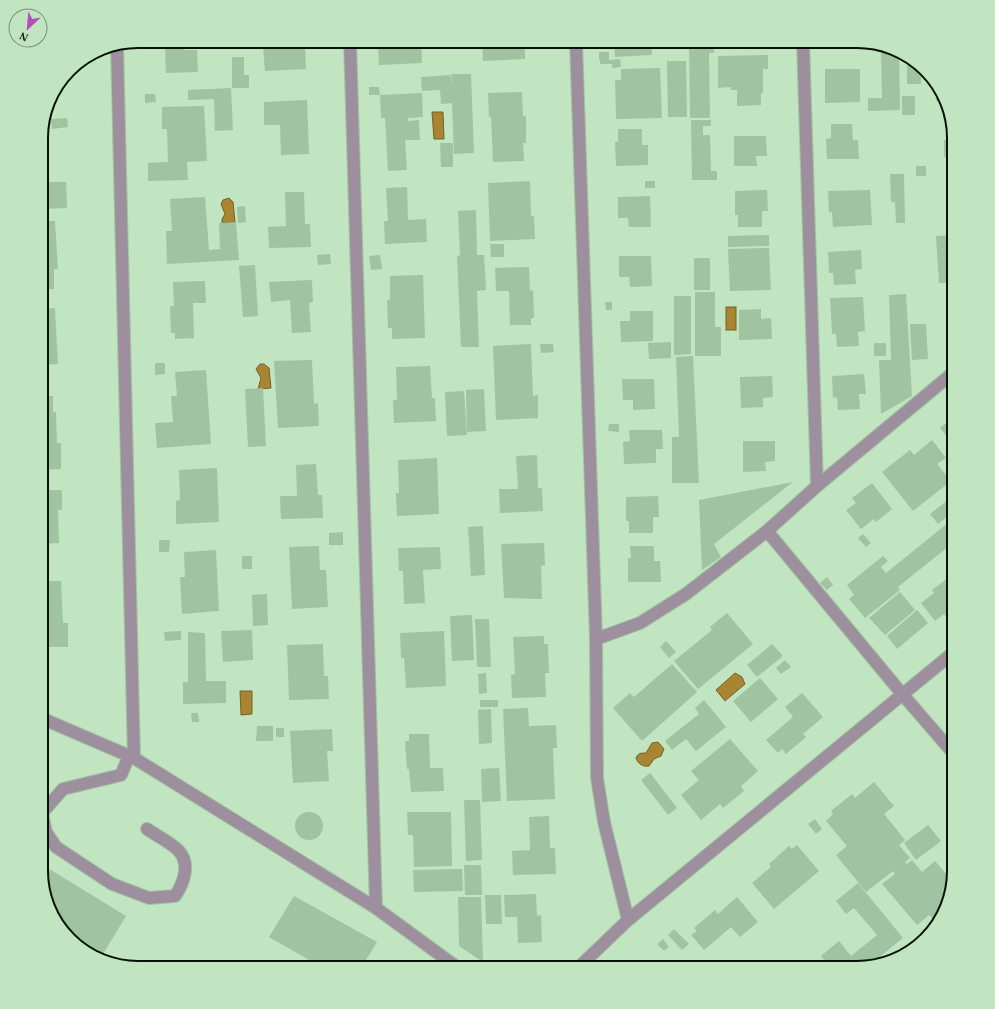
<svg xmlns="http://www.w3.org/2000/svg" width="995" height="1009" font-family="'Times New Roman',serif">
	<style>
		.water { fill: #a88433; stroke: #776226 }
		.building { fill: #a0c3a1 }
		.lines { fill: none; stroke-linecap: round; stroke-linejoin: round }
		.minor-casing { stroke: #a3c3a3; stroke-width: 14 }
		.minor { stroke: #9d8f9e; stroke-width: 12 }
		.rim { fill: none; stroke: #061206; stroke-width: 2 }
	</style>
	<rect width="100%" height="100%" fill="#c1e5c1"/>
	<!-- water -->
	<g class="water">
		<path d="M432 112H443L444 139H434Z"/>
		<path d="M229 198 233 202 235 222 222 223V219L225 214 221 204 223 200Z"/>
		<rect x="726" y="307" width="10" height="23"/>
		<path d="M260 364H264L269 368 271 388 258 389 261 378 256 369Z"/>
		<path d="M735 673 742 677 745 684 725 701 716 690Z"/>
		<path d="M240 691H252V714L241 715Z"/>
		<path d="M658 742 664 749 661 756 654 759 649 766C643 767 638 764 636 758 638 753 641 753 646 753L652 743Z"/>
	</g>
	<!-- building -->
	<g class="building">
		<path d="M161 41H184V50H197L198 72 166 73 165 48H161Z"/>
		<path d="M281 41H301V46H305L306 69 265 71 263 47 282 46Z"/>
		<path d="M382 41H421L422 63 379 65 378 42Z"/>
		<path d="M482 41H525V59L483 61Z"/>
		<path d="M614 41H651L652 55 615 57Z"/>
		<path d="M689 41H713L714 53H709L710 118H690Z"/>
		<path d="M894 49 899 51 900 110 868 111V98H882L881 50Z"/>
		<path d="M599 52H609V60L620 59 621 67 612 68V64H600V60H604H599Z"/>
		<path d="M768 55V69H763V93H761V105L737 106V90H731V87L718 88V56Z"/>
		<path d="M907 56 921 67V84H907Z"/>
		<path d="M232 57H244V75H249V88H232Z"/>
		<path d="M667 61H686L687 117H668Z"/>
		<path d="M660 68 662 118 616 119 615 80H621V69Z"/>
		<path d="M825 69H860V102L825 103Z"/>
		<path d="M451 74H471L474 153 454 154 452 103 441 104 440 90 422 91 421 77 450 75 452 85Z"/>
		<path d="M935 82 939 89 945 101H936Z"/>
		<path d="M369 87H379L380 95H369Z"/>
		<path d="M231 88 233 130 215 131 214 99 188 100V90Z"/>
		<path d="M522 92 523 116H526V143H523L524 161 493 162 491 117H489L488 93Z"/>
		<path d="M422 93 423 117 408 118V121L419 120 420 140H405L407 170 388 171 385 118H381L380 95Z"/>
		<path d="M145 94H155L156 102 145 103Z"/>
		<rect x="902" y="96" width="13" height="19"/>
		<path d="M307 100 309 154 281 155 280 125H264V102Z"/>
		<path d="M204 106 207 161 187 162 188 180 148 181V163L168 162 167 129H162V107Z"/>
		<path d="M67 118 68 127 52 129 51 119Z"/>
		<path d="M691 120H711V126H703V135H710L711 171H717V180H692Z"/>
		<path d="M948 122H951L954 138V156L944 157V140H948Z"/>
		<path d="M831 124H852L853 140H858L859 159H827L826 139 831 138Z"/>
		<path d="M42 128H48L49 151 45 152 47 182H66L67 208 41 209Z"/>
		<path d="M618 129H642V145H648V165L616 166 615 142H618Z"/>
		<path d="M734 136H766L767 156H756L757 166H734Z"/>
		<path d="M440 143H453V167H441Z"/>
		<rect x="916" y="166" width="10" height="10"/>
		<path d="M890 174H904L905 223H896L895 202H891Z"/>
		<path d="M530 181 531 216H534L535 239 490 241 488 183Z"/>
		<rect x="645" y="181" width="10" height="7"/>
		<path d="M946 185H954V204H947Z"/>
		<path d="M407 187 408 220 426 219 427 242 385 244 384 221H388L386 188Z"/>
		<path d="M767 190 768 211H762V227H738V215H735V191Z"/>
		<path d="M870 190 872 225 833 227 832 212H829L828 191Z"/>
		<path d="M285 192H304L305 224H310L311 247 269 248 268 227 286 226Z"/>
		<path d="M650 196 651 227H629L628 218H618V197Z"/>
		<path d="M205 197 209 250 220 249 219 223 236 222 239 260 167 264 166 231H172L170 199Z"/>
		<path d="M245 206 246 222 238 223 237 207Z"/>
		<path d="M476 210 477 255H484L486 290 477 291 479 347H461L457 256 460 255 458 211Z"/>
		<path d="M41 221H55L58 269H54V289H41Z"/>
		<path d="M769 235V246L728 247V236Z"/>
		<path d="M954 235V283H939L936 236Z"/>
		<path d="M490 244H504V257H491Z"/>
		<path d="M769 248 771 290 730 291 728 249Z"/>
		<path d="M861 250 862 269 855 270 856 284 834 285 833 273H829L828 252Z"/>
		<path d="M330 254 331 264 318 265 317 255Z"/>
		<path d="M380 255 382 269 371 270 369 256Z"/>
		<path d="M619 256H651L652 286 630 287 629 277H619Z"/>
		<rect x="694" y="258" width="16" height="32"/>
		<path d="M255 265 258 316 243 317 239 266Z"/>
		<path d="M529 267 530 291 533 290 534 318H531V325H510L509 291H496L495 268Z"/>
		<path d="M423 275 425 338 392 339V328H388L387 300H390V276Z"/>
		<path d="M312 280 313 302 309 303 311 332 292 333 290 300 271 302 269 282Z"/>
		<path d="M205 281 206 303H193L194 338 175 339V333H171L170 306H174L173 282Z"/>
		<path d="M695 292H715V327H721V356H695Z"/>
		<path d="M906 294 912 396 881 414 879 360H891L889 295Z"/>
		<path d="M674 296H691V354L674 355Z"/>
		<path d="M863 297 865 331 858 332 859 346 837 347 836 334H832L830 298Z"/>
		<path d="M605 302H612V310H606Z"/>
		<path d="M55 308 58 364 41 365V309Z"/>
		<path d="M761 309V319L771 318 772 339 739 340V310Z"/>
		<path d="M630 311H653V341L621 342 620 321H630Z"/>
		<path d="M910 324H926L928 359 912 360Z"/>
		<path d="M671 342V358L649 359 648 343Z"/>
		<rect x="874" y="343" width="12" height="13"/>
		<path d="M531 344 533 396 538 395V418L496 420 493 346Z"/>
		<path d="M540 344H553L554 352 541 353Z"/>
		<path d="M693 356 699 483H672V437H679L676 357Z"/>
		<path d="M312 360 314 404 318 403 319 426 278 428 274 361Z"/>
		<path d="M155 363H165V374L155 375Z"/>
		<path d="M430 366 432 398H435L436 421 394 423 393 400H397L396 367Z"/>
		<path d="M206 370 211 444 157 448 155 423 173 422 171 396H177L175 372Z"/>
		<path d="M864 374 866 394H859L860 409 838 410 837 397 833 398 832 376Z"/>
		<path d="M772 376 773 397 763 398V407L741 408 740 377Z"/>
		<path d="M622 379H654L655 409 633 410V400H623Z"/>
		<path d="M263 388 266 446 248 447 245 389Z"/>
		<path d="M484 389 486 431 467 432 466 390Z"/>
		<path d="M464 391 467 435 447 436 445 392Z"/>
		<path d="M41 396H53V412H56L57 443H61V469L41 470Z"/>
		<path d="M954 416V445L940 428Z"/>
		<path d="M609 424H619V432L608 431Z"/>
		<path d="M629 430H662L663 449H656V463L624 464 623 442 630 441Z"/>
		<path d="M932 440 946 458 937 464 951 481 913 511 882 472 910 450 914 455Z"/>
		<path d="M743 441H775V461L765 462 766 471 743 472Z"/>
		<path d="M537 455 538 488H542L543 511 500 513 499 489H518L516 456Z"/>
		<path d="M437 458 439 514 397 516 396 493H399L398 460Z"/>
		<path d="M316 464 318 495H322L323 518 281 519 280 496H297L296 465Z"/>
		<path d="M217 468 219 522 176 524V501L180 500 179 470Z"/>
		<path d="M793 482 714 544 721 557 702 570 699 500Z"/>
		<path d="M872 483 892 509 876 522 874 519 861 529 846 510 856 503 852 498Z"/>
		<path d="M41 490H62V510H58L59 543 41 544Z"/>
		<path d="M954 495V511L938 524 930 514Z"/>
		<path d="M658 496 659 517H653V533H629V521H626V497Z"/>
		<path d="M954 518V542L898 587 900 590 865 618 849 599 854 595 847 585 883 556 888 561 881 567 886 573Z"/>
		<path d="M483 526 485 575 471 576 468 527Z"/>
		<path d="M343 532V545H329V533Z"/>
		<path d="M863 534 871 543 866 547 858 538Z"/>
		<path d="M159 540H170L169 552H159Z"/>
		<path d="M544 543 545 565 541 566 542 599 504 598 501 544Z"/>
		<path d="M319 546 320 570H326L328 607 292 609 289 547Z"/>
		<path d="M630 546H654V561H660L661 582H628V558H631Z"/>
		<path d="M440 547 441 569 423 570 425 603 404 604 403 571H399L398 548Z"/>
		<path d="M216 550 219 611 182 614 180 577H185L184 552Z"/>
		<rect x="242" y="556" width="10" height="13"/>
		<path d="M827 577 833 585 827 590 820 583Z"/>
		<path d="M948 578 954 586V615L948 619 944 614 935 621 921 603 934 593 932 590Z"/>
		<path d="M41 581H61L63 623H68V647H41Z"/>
		<path d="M900 592 915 610 885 635 869 618Z"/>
		<path d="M267 594 268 625 253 626 252 595Z"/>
		<path d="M917 610 928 623 897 649 887 636Z"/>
		<path d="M727 613 753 644 698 689 674 661 712 630 710 627Z"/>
		<path d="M472 615 474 660 452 661 450 616Z"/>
		<path d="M475 619H489L491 667H477Z"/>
		<path d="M252 630 253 660 223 662 221 631Z"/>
		<path d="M181 631V640L165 641 164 632Z"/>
		<path d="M444 631 446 686 406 688 404 658H401L400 633Z"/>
		<path d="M188 632 205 633 206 681H226V703L183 704V682H188Z"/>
		<path d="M544 636V644H548L549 673H545L546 697 512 698 511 675 515 674 513 637Z"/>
		<path d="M666 641 676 652 669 658 660 647Z"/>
		<path d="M323 644 324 676H328L329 699 289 700 287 645Z"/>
		<path d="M772 644 783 656 757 677 747 665Z"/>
		<path d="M785 660 791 667 781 674 776 668Z"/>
		<path d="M672 664 697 692 642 741 613 708 630 693 634 697Z"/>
		<path d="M486 673 487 693 479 694 478 674Z"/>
		<path d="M760 678 778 699 751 722 733 701Z"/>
		<path d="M802 693 823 717 803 734 806 737 786 754 782 749 778 753 766 740 793 717 785 707Z"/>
		<rect x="480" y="700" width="18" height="7"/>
		<path d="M704 700 726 727 696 751 686 739 672 750 665 741 699 714 695 708Z"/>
		<path d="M528 708 529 726 556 725 557 748H553L555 799 507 801 503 709Z"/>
		<path d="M491 709 492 743 479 744 478 710Z"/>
		<path d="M191 713H198L199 722H192Z"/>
		<path d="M257 726H273V741H256Z"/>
		<rect x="276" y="728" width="8" height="9"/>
		<path d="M332 729 333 751H327L329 781 293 783 290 731Z"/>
		<path d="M409 734H429L430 768H443L444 791 411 792 409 769H407L405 741H409Z"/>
		<path d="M730 739 758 771 741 786 744 791 723 808 720 804 701 820 681 795 699 780 691 771Z"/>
		<path d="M499 768 501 801 482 802 481 769Z"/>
		<path d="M650 773 677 808 668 815 641 780Z"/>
		<path d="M874 782 894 806 884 814 905 840 899 845 910 858 905 862 907 864 912 860 922 872 935 861 952 881 944 914 935 921 929 915 917 925 882 884 895 874 893 871 866 892 836 855 847 846 826 821 833 814 831 811 852 794 855 798Z"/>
		<path d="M464 800H480L482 860 466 861Z"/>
		<circle cx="309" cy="826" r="14"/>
		<path d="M407 812H451L452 866 414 867 413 835H408Z"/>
		<path d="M549 816 550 848H555L556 874 513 875 512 851 530 850 529 817Z"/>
		<path d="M815 819 822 829 816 834 808 824Z"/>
		<path d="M928 825 941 841 916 860 904 843Z"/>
		<path d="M797 845 819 871 774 909 752 883 771 867 769 864 789 846 792 849Z"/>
		<path d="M464 865H481L482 895H465Z"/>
		<path d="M46 867 126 916 100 959 95 958 65 935 48 908 42 876Z"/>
		<path d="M462 869 463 891 414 892 413 870Z"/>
		<path d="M858 883 903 938 868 966 831 968 821 956 839 941 851 956 877 935 854 908 846 914 836 901Z"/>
		<path d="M536 894 537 916 541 915 542 942 518 943 517 917H505L504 895Z"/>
		<path d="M485 895H501L502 924H486Z"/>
		<path d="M294 896 377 942 361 968H323L269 937Z"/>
		<path d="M458 897H481L483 962 459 946Z"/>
		<path d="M737 897 758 922 740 937 731 927 704 950 691 935 697 931 694 928 715 910 718 914Z"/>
		<path d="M674 929 689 944 682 950 668 935Z"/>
		<path d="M663 939 669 947 664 951 657 944Z"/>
		<path d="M662 962 668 968H655Z"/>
	</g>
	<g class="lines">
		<!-- minor casing -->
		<g class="minor-casing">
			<g id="minor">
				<path d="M350 41 376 908"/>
				<path d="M576 41 596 639 597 778 604 822 628 920"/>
				<path d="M803 41 817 486"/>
				<path d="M117 45 134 758"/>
				<path d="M767 531 903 695 954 754"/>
				<path d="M596 639 640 623 686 594 767 531 817 486 954 372"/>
				<path d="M41 718 134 758 376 908 458 968"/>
				<path d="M129 756 121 775 63 789 42 813 46 832 56 847 112 884 149 898 175 896C184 883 191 863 178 850 170 842 157 836 147 829"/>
				<path d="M578 968 628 920 954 652"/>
			</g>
		</g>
		<!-- minor -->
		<use href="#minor" class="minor"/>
	</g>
	<!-- crop -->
	<path d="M0 0H995V1009H0ZM138 48H857A90 90 0 0 1 947 138V871A90 90 0 0 1 857 961H138A90 90 0 0 1 48 871V138A90 90 0 0 1 138 48Z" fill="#c1e5c1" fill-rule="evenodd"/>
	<path class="rim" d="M138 48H857A90 90 0 0 1 947 138V871A90 90 0 0 1 857 961H138A90 90 0 0 1 48 871V138A90 90 0 0 1 138 48Z"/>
	<!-- north arrow -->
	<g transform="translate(28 28) rotate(206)"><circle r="19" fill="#c1e5c1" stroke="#769176"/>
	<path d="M0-3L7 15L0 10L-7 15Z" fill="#b250b8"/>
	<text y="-6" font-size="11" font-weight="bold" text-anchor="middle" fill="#061206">N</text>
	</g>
</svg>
